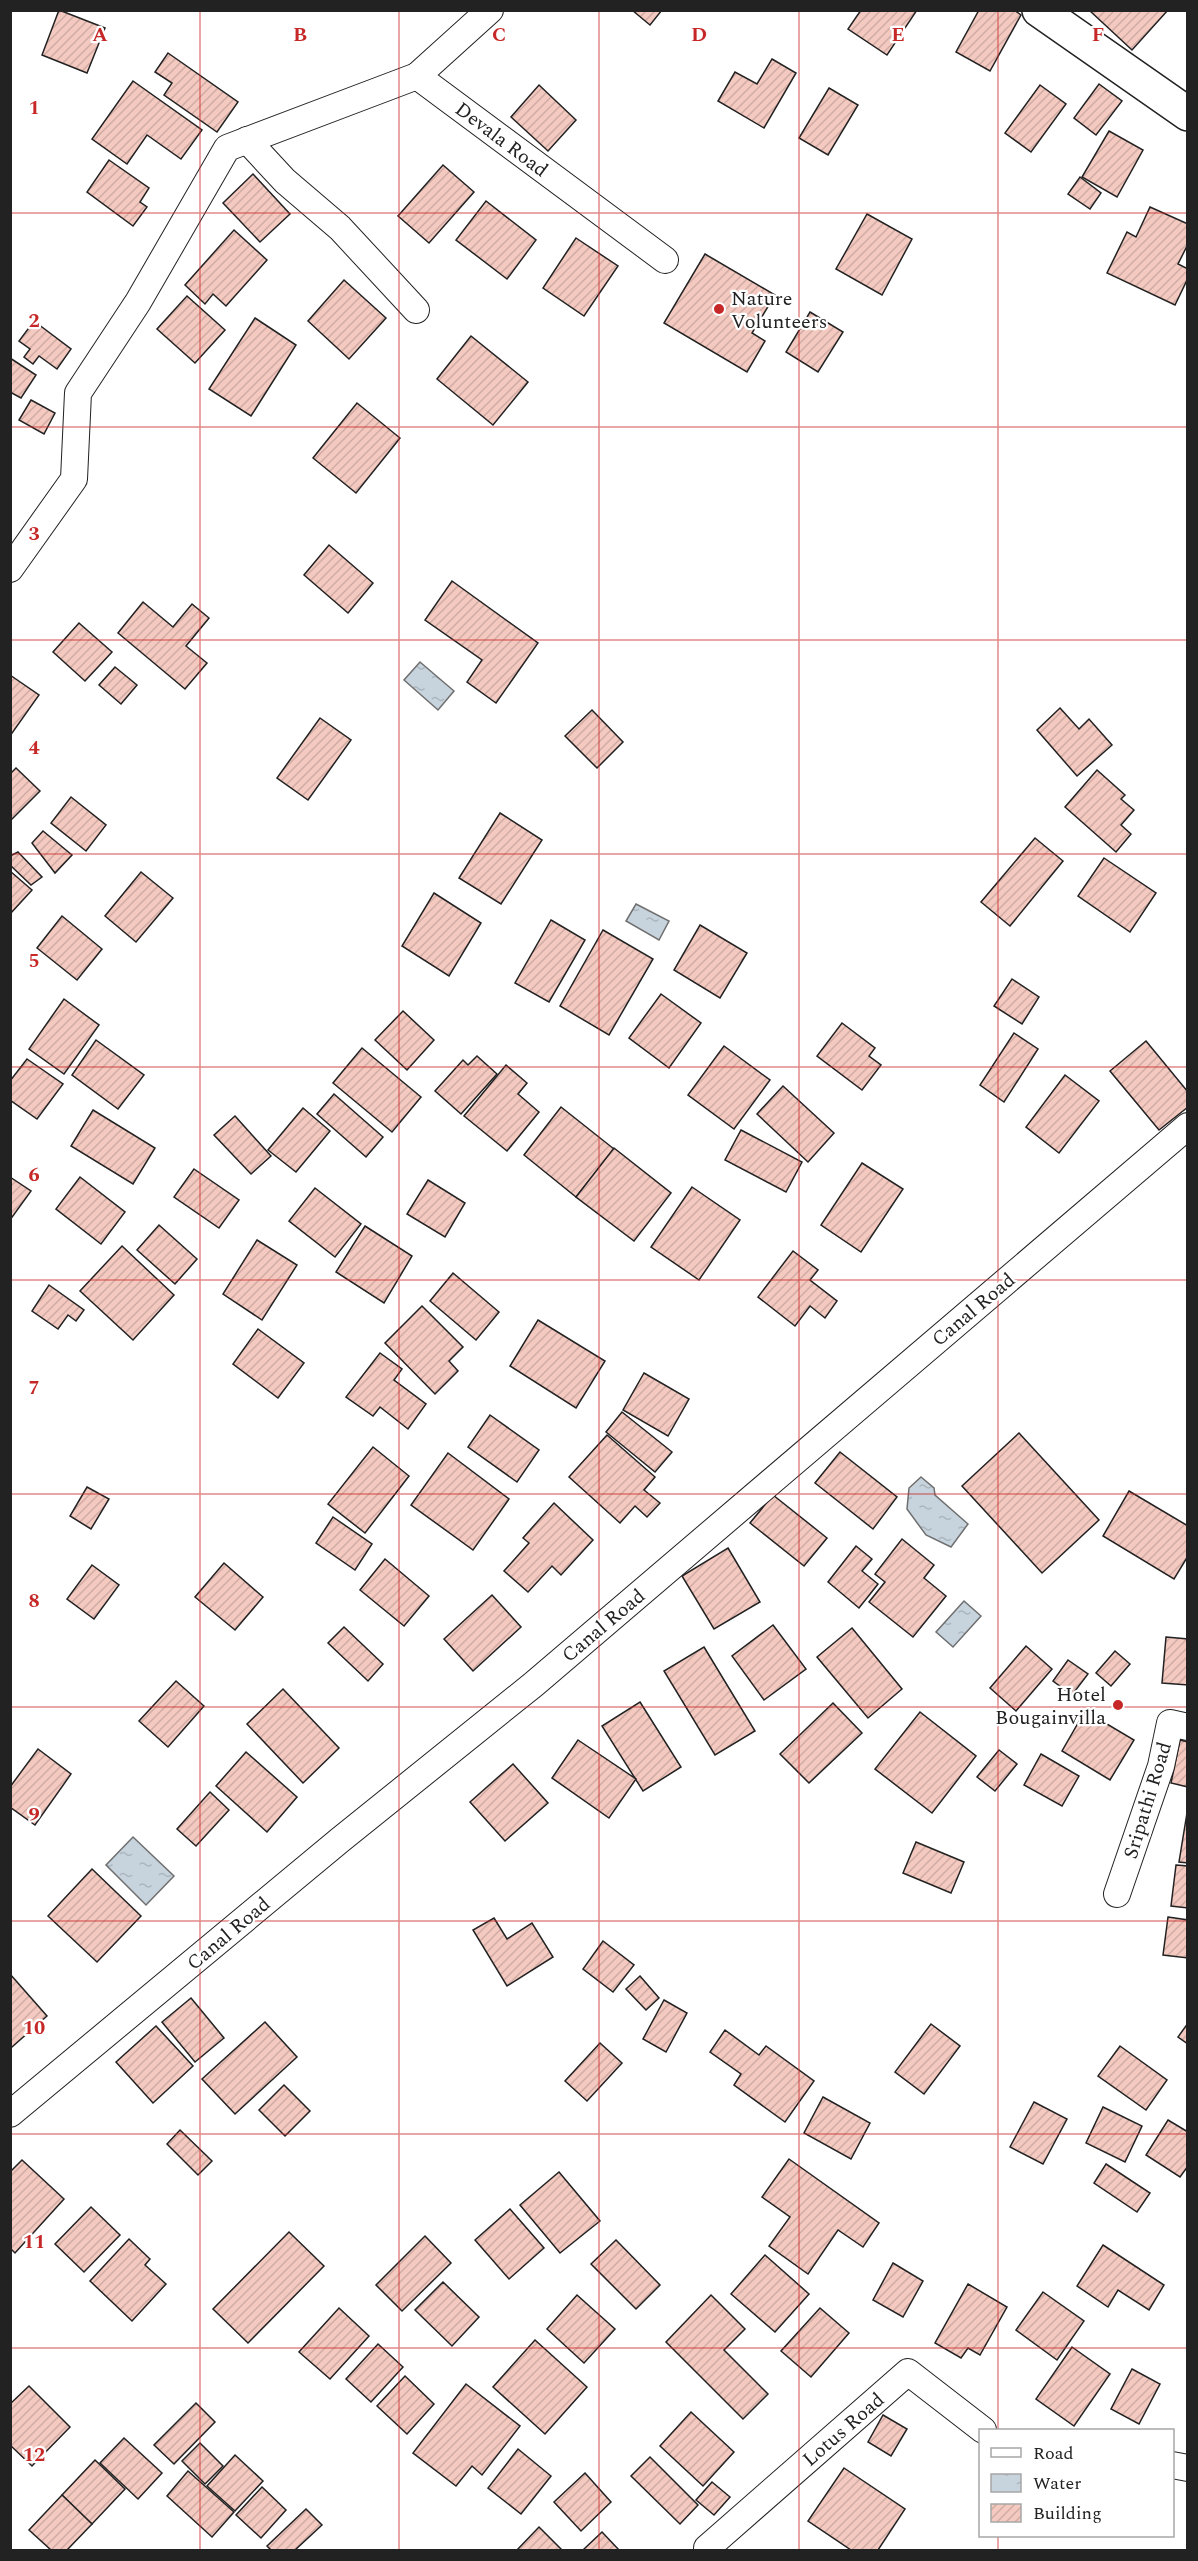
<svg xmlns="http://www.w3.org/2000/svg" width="1198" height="2561" font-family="Spectral,serif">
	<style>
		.water { fill: url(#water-ripples); stroke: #6f6f6f; stroke-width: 1.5 }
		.building { fill: url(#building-hatch); stroke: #222; stroke-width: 1.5 }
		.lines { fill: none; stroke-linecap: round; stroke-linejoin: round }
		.street-casing { stroke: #222; stroke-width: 28 }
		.primary-casing { stroke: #222; stroke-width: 36 }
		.street { stroke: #fff; stroke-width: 26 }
		.primary { stroke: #fff; stroke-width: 33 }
		.grid { fill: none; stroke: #c62828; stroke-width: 1.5; stroke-opacity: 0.55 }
		.poi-dot { fill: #c62828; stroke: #fff; stroke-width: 2 }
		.labels { text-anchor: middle; stroke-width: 4.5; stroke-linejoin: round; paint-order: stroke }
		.street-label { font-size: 20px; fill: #222; stroke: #fff }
		.poi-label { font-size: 20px; fill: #222; stroke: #fff; text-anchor: start }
		.grid-label { font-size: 20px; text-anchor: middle; font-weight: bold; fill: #c62828; stroke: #fff; stroke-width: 4.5; stroke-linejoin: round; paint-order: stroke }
	</style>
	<defs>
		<pattern id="water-ripples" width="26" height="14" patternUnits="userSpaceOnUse" patternTransform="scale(1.5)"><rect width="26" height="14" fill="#c7d3dd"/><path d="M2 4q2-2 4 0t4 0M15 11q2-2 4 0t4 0" fill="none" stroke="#abb5bd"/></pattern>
		<pattern id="building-hatch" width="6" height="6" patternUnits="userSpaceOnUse" patternTransform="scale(1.5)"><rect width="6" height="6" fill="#f3c9c0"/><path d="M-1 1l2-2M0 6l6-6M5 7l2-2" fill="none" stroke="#d0aca5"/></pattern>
	</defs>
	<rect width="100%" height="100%" fill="#fff"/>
	<!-- water -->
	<g class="water">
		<path d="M420 662 454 691 438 710 404 680Z"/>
		<path d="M636 904 669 921 659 940 626 921Z"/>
		<path d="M921 1477 934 1488 935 1495 968 1524 951 1547 926 1535 907 1509 909 1488Z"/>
		<path d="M964 1601 981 1616 953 1647 936 1632Z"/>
		<path d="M133 1837 174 1876 146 1905 106 1865Z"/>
	</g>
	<!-- building -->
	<g class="building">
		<path d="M59 10 105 28 87 73 42 55Z"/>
		<path d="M632 10H662L650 25Z"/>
		<path d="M861 10H917L887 55 848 29Z"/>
		<path d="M979 10H1014L1021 15 990 71 956 52Z"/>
		<path d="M1089 10H1168L1132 50Z"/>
		<path d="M168 53 238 102 217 132 164 95 172 83 155 72Z"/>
		<path d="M772 59 796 73 764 128 718 101 735 72 757 84Z"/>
		<path d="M133 81 202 130 181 159 147 135 127 164 92 139Z"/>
		<path d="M1099 84 1122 101 1096 135 1074 118Z"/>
		<path d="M539 85 576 120 548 151 511 117Z"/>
		<path d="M1040 85 1066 104 1031 152 1005 133Z"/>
		<path d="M829 88 858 105 828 155 799 138Z"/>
		<path d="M1109 131 1143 150 1117 197 1082 177Z"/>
		<path d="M109 160 149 188 140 202 147 207 133 226 87 192Z"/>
		<path d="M443 165 474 192 429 243 398 216Z"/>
		<path d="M253 174 290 214 260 242 223 203Z"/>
		<path d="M1080 177 1101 193 1090 209 1068 194Z"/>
		<path d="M486 201 536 240 507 279 456 240Z"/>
		<path d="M1150 207 1188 224V244L1178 264 1188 269V278L1175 305 1107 273 1127 232 1136 237Z"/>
		<path d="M867 214 912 239 882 295 836 269Z"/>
		<path d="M234 230 267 260 226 306 213 294 205 304 185 285Z"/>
		<path d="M576 238 618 266 584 316 543 288Z"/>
		<path d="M705 254 775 295 752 333 765 341 747 372 664 323Z"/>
		<path d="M344 280 386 318 349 359 308 321Z"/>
		<path d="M187 296 225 330 195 363 157 329Z"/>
		<path d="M810 312 843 332 818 372 786 352Z"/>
		<path d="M255 318 296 345 251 416 209 389Z"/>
		<path d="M34 321 71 349 57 369 39 356 33 364 24 357 30 349 19 341Z"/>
		<path d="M471 336 528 382 493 425 437 379Z"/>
		<path d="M10 358 36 375 21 398 10 392Z"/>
		<path d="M31 400 55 413 44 434 19 420Z"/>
		<path d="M357 403 400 438 356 493 313 458Z"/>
		<path d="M329 545 373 583 348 613 304 575Z"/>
		<path d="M452 581 538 643 496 703 467 682 482 660 425 620Z"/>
		<path d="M143 602 173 627 192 604 209 618 186 646 207 663 185 689 118 633Z"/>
		<path d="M79 623 112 652 85 681 53 652Z"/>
		<path d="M115 667 137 685 121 704 99 685Z"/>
		<path d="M10 675 39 695 10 736Z"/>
		<path d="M1060 708 1079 729 1089 719 1112 745 1077 776 1037 730Z"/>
		<path d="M592 710 623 742 597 768 565 736Z"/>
		<path d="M320 718 351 740 308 800 277 778Z"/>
		<path d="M16 768 40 791 10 821V774Z"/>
		<path d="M1097 770 1125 795 1121 799 1134 810 1121 825 1131 834 1116 852 1065 807Z"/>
		<path d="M71 797 106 825 86 851 51 823Z"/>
		<path d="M500 813 542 840 501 904 459 878Z"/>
		<path d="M43 831 72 855 55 873 32 843Z"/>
		<path d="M1035 838 1063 861 1010 926 981 902Z"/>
		<path d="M18 852 42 877 31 885 10 865V856Z"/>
		<path d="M1104 858 1156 893 1130 932 1078 896Z"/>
		<path d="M10 871 32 890 10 914Z"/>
		<path d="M141 872 173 898 136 942 105 916Z"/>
		<path d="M434 893 481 923 449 976 402 946Z"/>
		<path d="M62 916 102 949 77 980 37 948Z"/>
		<path d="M551 920 585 940 549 1002 515 983Z"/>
		<path d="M700 925 747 953 720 998 674 970Z"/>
		<path d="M603 930 653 959 609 1035 560 1006Z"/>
		<path d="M1012 979 1039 997 1022 1024 994 1006Z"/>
		<path d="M661 994 701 1023 669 1068 629 1038Z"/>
		<path d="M64 999 99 1025 64 1074 29 1049Z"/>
		<path d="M403 1011 434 1040 407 1070 375 1040Z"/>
		<path d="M842 1023 875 1048 869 1056 881 1065 862 1090 817 1056Z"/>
		<path d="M1014 1033 1038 1049 1004 1102 980 1085Z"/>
		<path d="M96 1040 144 1075 118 1109 72 1075Z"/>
		<path d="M1146 1041 1188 1092V1107L1159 1130 1110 1071Z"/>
		<path d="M724 1046 770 1080 734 1129 688 1095Z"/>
		<path d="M362 1048 421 1097 392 1132 333 1083Z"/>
		<path d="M477 1056 497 1074 461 1114 435 1091 463 1060 468 1065Z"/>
		<path d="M27 1059 63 1084 37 1119 10 1100V1081Z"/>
		<path d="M506 1065 527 1083 518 1094 539 1112 507 1151 464 1116Z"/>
		<path d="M1065 1075 1099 1101 1059 1153 1026 1127Z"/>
		<path d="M783 1086 834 1133 808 1162 757 1114Z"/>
		<path d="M334 1094 383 1137 366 1157 317 1114Z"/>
		<path d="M561 1107 614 1149 576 1197 524 1155Z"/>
		<path d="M303 1108 330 1131 296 1172 268 1150Z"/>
		<path d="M93 1110 155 1148 133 1184 71 1146Z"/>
		<path d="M235 1116 271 1156 251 1174 214 1135Z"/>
		<path d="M741 1130 802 1162 786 1192 725 1160Z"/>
		<path d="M614 1148 671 1193 634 1241 576 1197Z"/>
		<path d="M862 1163 903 1189 861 1252 821 1225Z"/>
		<path d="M194 1169 239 1200 219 1228 174 1197Z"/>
		<path d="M10 1177 31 1191 10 1220Z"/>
		<path d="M80 1177 125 1212 101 1244 56 1209Z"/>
		<path d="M428 1180 465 1203 445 1237 407 1214Z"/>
		<path d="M692 1187 740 1220 699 1280 651 1247Z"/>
		<path d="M315 1188 361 1224 335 1257 289 1221Z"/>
		<path d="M159 1225 197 1259 175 1284 137 1250Z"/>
		<path d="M365 1226 412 1256 384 1303 336 1272Z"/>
		<path d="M257 1240 297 1265 262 1320 223 1294Z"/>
		<path d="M122 1246 174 1295 133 1340 80 1291Z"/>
		<path d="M793 1251 818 1270 810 1280 837 1301 825 1318 810 1306 795 1326 758 1297Z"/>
		<path d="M453 1273 499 1312 476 1340 430 1301Z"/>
		<path d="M49 1285 84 1310 76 1321 68 1315 58 1329 32 1311Z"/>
		<path d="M422 1306 463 1347 449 1361 458 1371 435 1394 385 1343Z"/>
		<path d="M538 1320 605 1361 576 1408 510 1366Z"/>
		<path d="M258 1329 304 1363 278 1398 233 1364Z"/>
		<path d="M380 1353 402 1369 394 1380 426 1404 408 1429 380 1407 373 1416 346 1397Z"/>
		<path d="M644 1373 689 1399 668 1436 623 1410Z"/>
		<path d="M622 1412 672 1452 655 1472 606 1432Z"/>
		<path d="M490 1415 539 1450 517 1482 468 1447Z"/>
		<path d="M1019 1433 1099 1520 1042 1573 962 1486Z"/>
		<path d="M607 1435 655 1477 644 1490 660 1503 647 1517 635 1506 620 1523 569 1477Z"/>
		<path d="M373 1447 409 1476 365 1533 328 1504Z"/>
		<path d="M840 1452 897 1497 873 1529 815 1483Z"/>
		<path d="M448 1453 509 1499 473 1550 411 1505Z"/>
		<path d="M87 1487 109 1499 91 1529 70 1516Z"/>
		<path d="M1129 1491 1188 1526V1556L1174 1579 1103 1536Z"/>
		<path d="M773 1495 827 1538 804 1566 750 1523Z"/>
		<path d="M554 1503 593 1540 561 1575 552 1566 528 1592 504 1571 529 1543 523 1538Z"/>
		<path d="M333 1517 372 1544 355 1570 316 1543Z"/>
		<path d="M902 1539 934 1565 924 1578 946 1596 913 1637 869 1602 885 1582 875 1574Z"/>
		<path d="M856 1546 872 1559 862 1571 878 1584 859 1608 828 1582Z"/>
		<path d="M728 1548 760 1602 714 1629 682 1576Z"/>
		<path d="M385 1559 429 1596 404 1626 360 1590Z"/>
		<path d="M224 1563 263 1597 235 1630 195 1597Z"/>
		<path d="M92 1565 119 1585 94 1619 67 1599Z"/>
		<path d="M492 1595 521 1627 473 1671 444 1639Z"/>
		<path d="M773 1625 806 1669 764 1700 732 1656Z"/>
		<path d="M344 1627 383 1664 368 1681 328 1643Z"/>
		<path d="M852 1628 902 1689 868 1718 817 1657Z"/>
		<path d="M1166 1637 1188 1639V1685L1162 1683Z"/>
		<path d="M1026 1646 1052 1669 1016 1711 990 1688Z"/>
		<path d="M704 1647 755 1731 715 1755 664 1671Z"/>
		<path d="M1115 1651 1130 1664 1111 1686 1096 1673Z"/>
		<path d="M1068 1660 1088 1674 1072 1695 1053 1681Z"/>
		<path d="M176 1681 204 1706 168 1747 139 1721Z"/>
		<path d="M283 1689 339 1748 303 1783 247 1724Z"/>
		<path d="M640 1702 681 1767 643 1791 602 1726Z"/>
		<path d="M833 1703 862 1733 809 1783 780 1754Z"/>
		<path d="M1085 1711 1134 1740 1110 1780 1062 1751Z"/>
		<path d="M920 1712 976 1756 932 1813 875 1769Z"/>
		<path d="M578 1740 636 1779 609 1818 552 1778Z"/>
		<path d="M1180 1740 1188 1742V1787L1171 1783Z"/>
		<path d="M38 1749 71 1774 35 1825 10 1807V1787Z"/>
		<path d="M999 1750 1017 1764 995 1791 977 1777Z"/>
		<path d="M246 1752 297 1797 267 1832 216 1786Z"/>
		<path d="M1041 1754 1079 1776 1062 1806 1024 1785Z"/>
		<path d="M513 1764 548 1803 505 1841 470 1802Z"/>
		<path d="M210 1792 229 1810 196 1846 177 1829Z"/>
		<path d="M1187 1813H1188V1863L1179 1862Z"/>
		<path d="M916 1842 964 1862 951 1893 903 1873Z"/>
		<path d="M1176 1865 1188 1866V1908L1171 1906Z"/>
		<path d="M92 1869 141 1916 97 1962 48 1916Z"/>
		<path d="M1168 1917 1188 1920V1958L1163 1955Z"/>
		<path d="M494 1918 507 1939 532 1923 553 1957 507 1986 473 1930Z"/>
		<path d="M603 1941 634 1965 613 1992 583 1969Z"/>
		<path d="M10 1974 47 2016 12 2047 10 2045Z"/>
		<path d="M640 1976 659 1998 646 2010 626 1989Z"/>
		<path d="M191 1998 224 2038 195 2062 162 2022Z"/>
		<path d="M664 2000 687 2013 666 2052 643 2039Z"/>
		<path d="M265 2022 297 2057 235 2114 202 2079Z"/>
		<path d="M1188 2023V2044L1178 2037Z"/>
		<path d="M931 2024 960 2046 924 2094 895 2072Z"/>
		<path d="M156 2026 193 2066 153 2103 116 2062Z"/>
		<path d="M725 2030 759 2055 766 2046 814 2081 785 2122 734 2085 741 2074 710 2052Z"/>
		<path d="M600 2043 622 2063 587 2101 565 2081Z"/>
		<path d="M1120 2046 1167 2080 1146 2110 1098 2076Z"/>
		<path d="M284 2085 310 2111 285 2136 259 2110Z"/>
		<path d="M823 2097 870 2123 851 2159 804 2133Z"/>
		<path d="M1034 2102 1067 2119 1043 2164 1010 2147Z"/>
		<path d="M1103 2107 1142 2126 1125 2162 1086 2143Z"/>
		<path d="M1168 2120 1188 2132V2166L1180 2177 1146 2155Z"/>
		<path d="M180 2130 212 2161 198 2175 167 2144Z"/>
		<path d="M789 2159 879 2223 863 2247 838 2230 808 2274 769 2246 790 2217 762 2197Z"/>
		<path d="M22 2160 64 2199 15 2253 10 2248V2172Z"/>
		<path d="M1106 2164 1150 2193 1137 2212 1094 2183Z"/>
		<path d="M559 2172 600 2221 560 2253 520 2205Z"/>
		<path d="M91 2207 120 2235 84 2272 55 2244Z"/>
		<path d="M510 2209 544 2248 509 2279 475 2240Z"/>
		<path d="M289 2232 324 2266 248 2343 213 2309Z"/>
		<path d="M425 2236 451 2263 402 2311 376 2285Z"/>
		<path d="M129 2239 150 2259 145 2265 166 2284 132 2321 90 2281Z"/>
		<path d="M616 2240 660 2285 636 2309 591 2264Z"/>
		<path d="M1103 2245 1164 2285 1149 2310 1118 2290 1108 2307 1077 2286Z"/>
		<path d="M765 2255 809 2294 775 2332 731 2294Z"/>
		<path d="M893 2263 923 2281 903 2317 873 2300Z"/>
		<path d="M443 2282 479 2317 452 2346 415 2310Z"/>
		<path d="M968 2284 1007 2307 980 2355 968 2348 961 2358 935 2343Z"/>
		<path d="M1043 2292 1084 2321 1057 2360 1016 2330Z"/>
		<path d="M577 2295 615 2329 584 2363 547 2329Z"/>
		<path d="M711 2295 745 2329 724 2350 768 2394 743 2419 666 2342Z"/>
		<path d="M339 2308 369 2336 330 2379 299 2352Z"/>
		<path d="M820 2308 849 2333 811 2377 781 2351Z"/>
		<path d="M535 2340 587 2387 545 2434 493 2387Z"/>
		<path d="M378 2344 403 2367 371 2402 346 2379Z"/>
		<path d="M1072 2347 1110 2374 1074 2426 1036 2399Z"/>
		<path d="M1132 2369 1160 2384 1139 2424 1111 2409Z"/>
		<path d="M405 2376 434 2404 407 2434 377 2406Z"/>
		<path d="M466 2384 520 2426 482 2475 472 2466 456 2486 413 2453Z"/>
		<path d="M29 2386 70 2427 32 2466 10 2445V2404Z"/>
		<path d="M196 2403 215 2422 174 2464 154 2445Z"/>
		<path d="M691 2412 734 2452 703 2486 660 2446Z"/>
		<path d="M883 2415 907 2429 891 2456 868 2442Z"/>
		<path d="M124 2438 162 2473 138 2499 100 2463Z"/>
		<path d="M200 2443 223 2466 205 2484 182 2461Z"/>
		<path d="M518 2449 551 2476 521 2514 488 2488Z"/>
		<path d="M235 2455 263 2481 235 2511 207 2486Z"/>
		<path d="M650 2457 698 2505 680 2524 631 2476Z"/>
		<path d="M95 2460 125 2489 92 2524 62 2495Z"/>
		<path d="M844 2468 905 2509 878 2550H851L808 2521Z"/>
		<path d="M188 2471 234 2512 212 2537 167 2496Z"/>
		<path d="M585 2473 611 2502 581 2531 554 2502Z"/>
		<path d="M712 2482 730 2497 714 2515 696 2500Z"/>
		<path d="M262 2487 286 2510 261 2538 236 2515Z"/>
		<path d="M62 2495 92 2524 67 2550H51L29 2530Z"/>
		<path d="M306 2509 322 2525 295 2550H271L267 2546Z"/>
		<path d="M539 2527 561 2549 560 2550H517Z"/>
		<path d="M602 2532 619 2550H583Z"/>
	</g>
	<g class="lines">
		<!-- street casing -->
		<g class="street-casing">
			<g id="street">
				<path d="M490 10 417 76 665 260"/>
				<path d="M247 140 285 181 340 228 416 310"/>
				<path d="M10 569 74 479 78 393 138 302 227 148 417 76"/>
				<path d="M1117 1894 1161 1766 1170 1723 1188 1727"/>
				<path d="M10 2114 340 1840 534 1684 1188 1126"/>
				<path d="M1172 2465 1188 2468"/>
				<path d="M707 2550V2548L908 2372 983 2430"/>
			</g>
		</g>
		<!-- primary casing -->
		<g class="primary-casing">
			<path id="primary" d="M1039 10 1188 114"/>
		</g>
		<!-- street -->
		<use href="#street" class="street"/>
		<!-- primary -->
		<use href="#primary" class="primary"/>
	</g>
	<!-- grid -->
	<path class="grid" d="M200 10V2550M399 10V2550M599 10V2550M799 10V2550M998 10V2430M10 213H1188M10 427H1188M10 640H1188M10 854H1188M10 1067H1188M10 1280H1188M10 1494H1188M10 1707H1188M10 1921H1188M10 2134H1188M10 2348H1188M998 2536V2550"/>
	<!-- markers -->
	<g class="poi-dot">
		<circle cx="719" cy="309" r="6"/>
		<circle cx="1118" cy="1705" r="6"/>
	</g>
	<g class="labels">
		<!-- street labels -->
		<g class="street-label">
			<text transform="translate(502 139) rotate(37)" y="7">Devala Road</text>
			<text transform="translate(973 1309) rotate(-40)" y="7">Canal Road</text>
			<text transform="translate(603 1625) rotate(-40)" y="7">Canal Road</text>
			<text transform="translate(1147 1800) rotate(-73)" y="7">Sripathi Road</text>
			<text transform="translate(228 1933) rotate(-40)" y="7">Canal Road</text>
			<text transform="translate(843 2429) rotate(-41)" y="7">Lotus Road</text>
		</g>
		<!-- poi labels -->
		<g class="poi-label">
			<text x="731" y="305">Nature<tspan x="731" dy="23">Volunteers</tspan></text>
			<text x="1106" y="1701" text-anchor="end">Hotel<tspan x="1106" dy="23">Bougainvilla</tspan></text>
		</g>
	</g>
	<g class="grid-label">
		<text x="100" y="41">A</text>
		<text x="300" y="41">B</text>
		<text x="499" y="41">C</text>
		<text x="699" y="41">D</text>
		<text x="898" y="41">E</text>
		<text x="1098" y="41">F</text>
		<text x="34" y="114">1</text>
		<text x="34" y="327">2</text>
		<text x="34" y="540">3</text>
		<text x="34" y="754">4</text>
		<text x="34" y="967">5</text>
		<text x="34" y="1181">6</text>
		<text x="34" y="1394">7</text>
		<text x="34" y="1607">8</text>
		<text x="34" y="1821">9</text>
		<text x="34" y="2034">10</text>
		<text x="34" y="2248">11</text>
		<text x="34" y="2461">12</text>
	</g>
	<!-- border -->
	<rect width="1198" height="2561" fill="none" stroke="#222222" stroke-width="24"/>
	<!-- legend -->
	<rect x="979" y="2429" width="195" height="108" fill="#ffffff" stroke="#a7a7a7" stroke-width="1.5"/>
	<rect x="991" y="2448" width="30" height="9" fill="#ffffff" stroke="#a7a7a7" stroke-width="1.5"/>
	<text x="1033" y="2459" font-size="18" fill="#222222">Road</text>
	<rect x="991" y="2474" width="30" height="18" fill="url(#water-ripples)" stroke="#a7a7a7" stroke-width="1.5"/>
	<text x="1033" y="2489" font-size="18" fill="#222222">Water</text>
	<rect x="991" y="2504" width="30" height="18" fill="url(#building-hatch)" stroke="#a7a7a7" stroke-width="1.5"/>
	<text x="1033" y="2519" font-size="18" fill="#222222">Building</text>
</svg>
